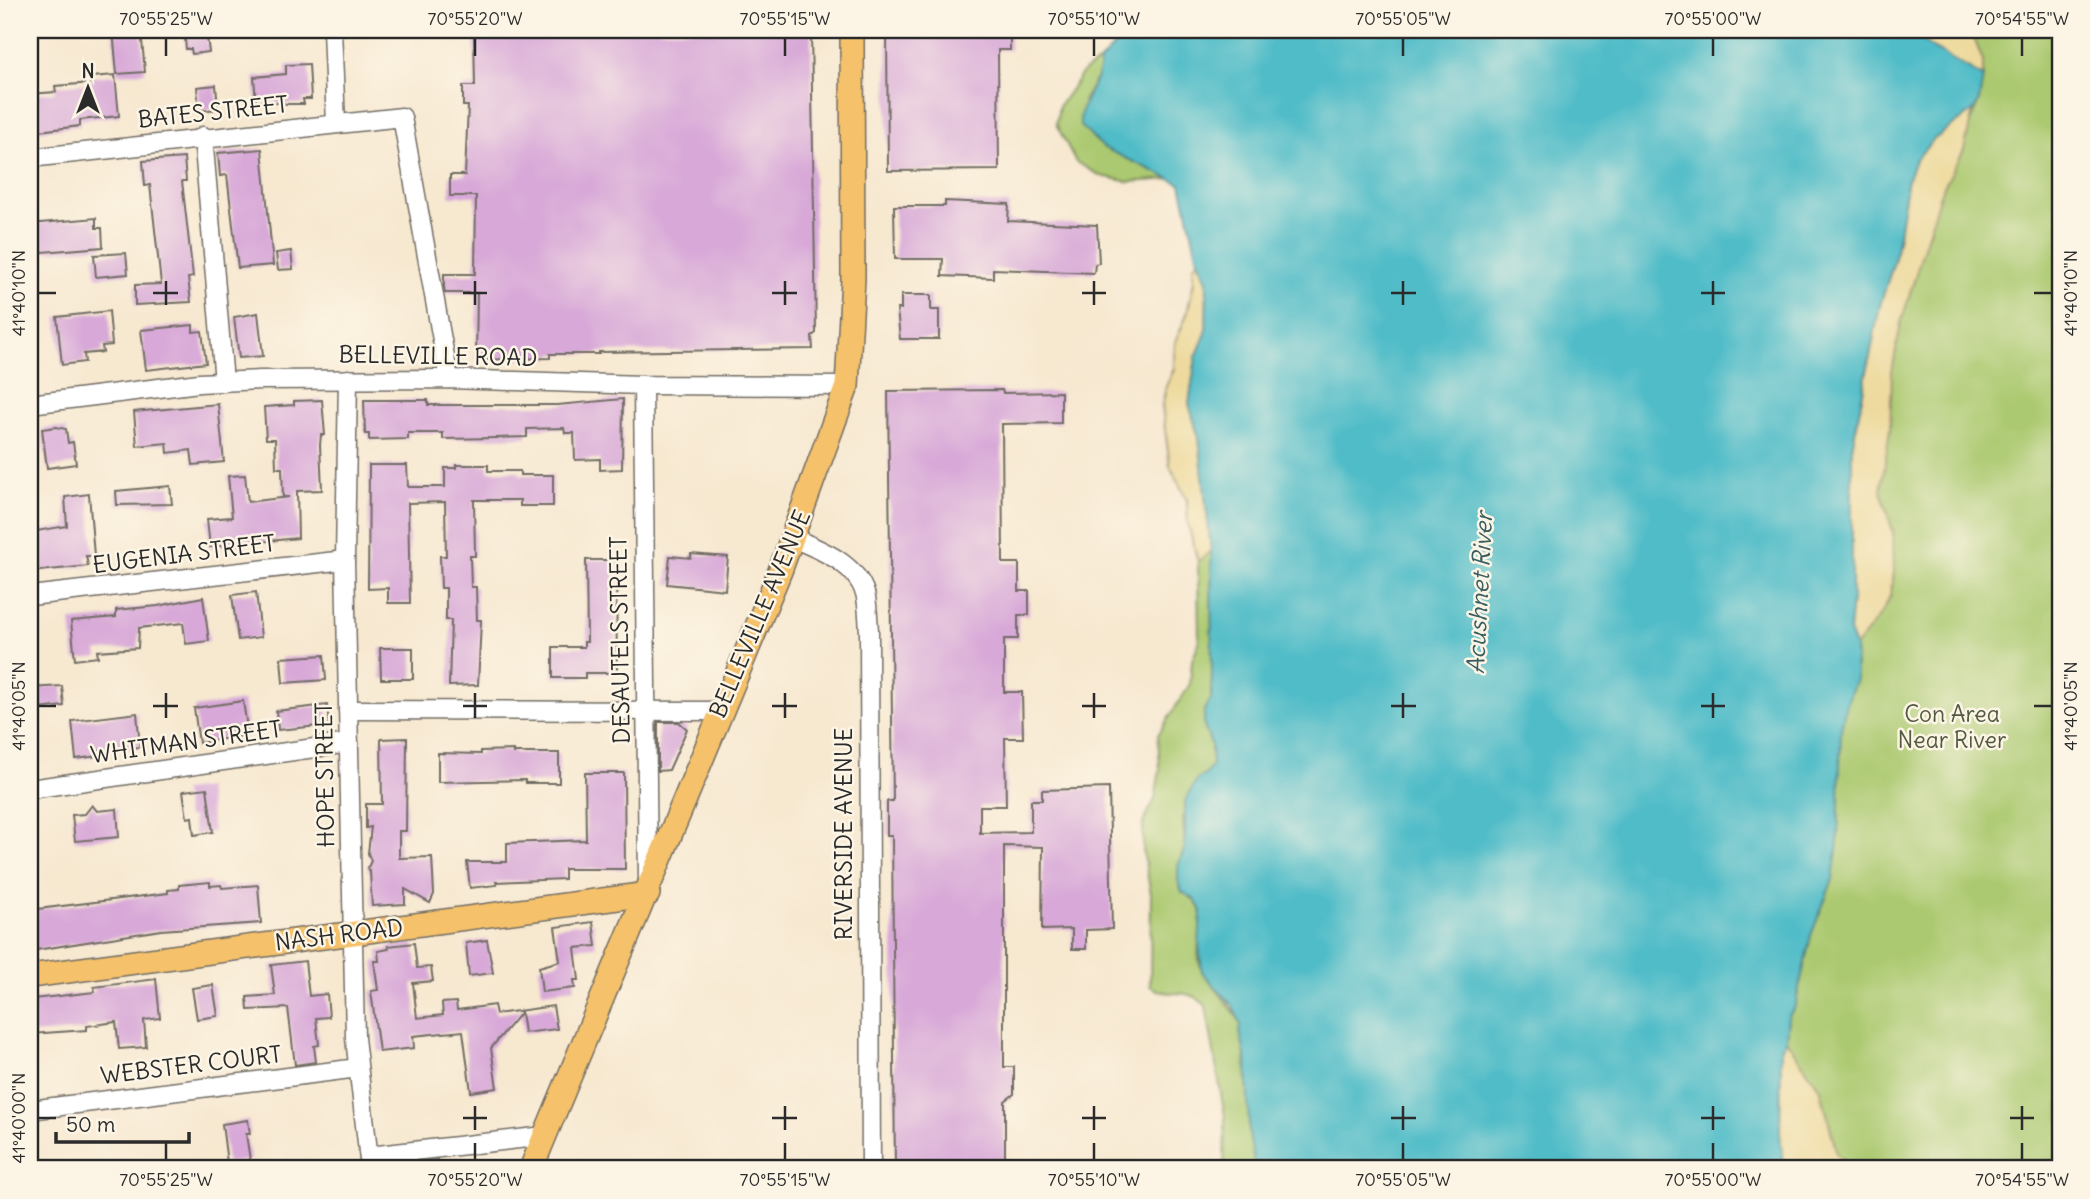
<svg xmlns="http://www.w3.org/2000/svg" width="2090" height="1199" font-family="Delius,sans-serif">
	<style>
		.green { fill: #abc970; stroke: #6b7a4e; stroke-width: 2 }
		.sand { fill: #eeda9e; stroke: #8c8264; stroke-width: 2 }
		.water { fill: #4fbcc8; stroke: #3d747a; stroke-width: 2 }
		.building { fill: #d8a9d8 }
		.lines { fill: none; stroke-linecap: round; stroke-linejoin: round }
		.minor-casing { stroke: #726d65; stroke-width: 21 }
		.major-casing { stroke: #726d65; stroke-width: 26 }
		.minor { stroke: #fff; stroke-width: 18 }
		.major { stroke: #f5c16b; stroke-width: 23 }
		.ticks { fill: none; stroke: #2b2b2b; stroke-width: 2.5 }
		.labels { text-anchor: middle; stroke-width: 5; stroke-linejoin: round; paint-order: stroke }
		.street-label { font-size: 23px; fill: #2b2b2b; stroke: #fcf5e5 }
		.park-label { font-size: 23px; fill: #515a40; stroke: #fcf5e5 }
		.water-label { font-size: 24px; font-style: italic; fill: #385e62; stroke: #fcf5e5 }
		.neatline { fill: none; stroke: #2b2b2b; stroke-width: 2.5 }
		.ticks-label { font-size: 18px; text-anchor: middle; fill: #2b2b2b }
	</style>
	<rect width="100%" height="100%" fill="#fcf5e5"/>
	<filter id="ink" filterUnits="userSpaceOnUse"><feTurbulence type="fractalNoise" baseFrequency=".0143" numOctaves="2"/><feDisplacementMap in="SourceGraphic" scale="14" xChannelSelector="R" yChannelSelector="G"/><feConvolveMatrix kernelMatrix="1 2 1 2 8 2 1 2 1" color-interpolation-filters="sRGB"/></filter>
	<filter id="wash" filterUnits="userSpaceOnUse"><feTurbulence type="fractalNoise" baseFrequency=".00686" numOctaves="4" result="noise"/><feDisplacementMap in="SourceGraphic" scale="28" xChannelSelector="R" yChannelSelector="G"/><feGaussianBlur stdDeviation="1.57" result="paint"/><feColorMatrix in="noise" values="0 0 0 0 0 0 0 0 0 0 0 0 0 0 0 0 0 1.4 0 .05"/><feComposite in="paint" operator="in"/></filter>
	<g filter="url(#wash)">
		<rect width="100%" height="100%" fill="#f7e8d0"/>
		<!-- green -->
		<g class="green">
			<path d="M1971 30H2060V1169H1854L1837 1155 1821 1090 1786 1040 1788 1017 1795 1006 1811 935 1833 879 1841 719 1856 668 1855 647 1883 611 1891 595 1894 572 1877 493 1890 429V379L1900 309 1930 229 1941 182 1946 181 1979 101 1983 62Z"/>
			<path d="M1100 61V72L1083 101 1158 172 1171 179 1129 182 1101 176 1076 162 1056 124 1059 106 1084 71Z"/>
			<path d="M1211 551 1212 675 1211 699 1204 710V726L1211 744 1212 765 1183 817 1185 847 1178 866 1183 892C1216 912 1194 931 1199 961 1203 979 1232 1004 1242 1025L1255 1169H1224L1225 1117 1206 1006C1191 985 1168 1000 1150 986L1151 894 1143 852V823L1155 799 1160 770 1158 735 1190 684 1192 660 1199 642 1198 562Z"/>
		</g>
		<!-- sand -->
		<g class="sand">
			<path d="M1912 30H1971L1983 62V77L1929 46Z"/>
			<path d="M1973 111 1964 150 1940 194 1901 323 1892 372 1890 429 1881 490 1893 532 1894 572 1890 596 1883 611 1855 647 1849 631 1852 599V448L1880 305 1895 258 1908 178 1915 160 1933 140Z"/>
			<path d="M1198 260 1207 281 1206 333 1196 357 1189 404 1199 438 1211 551 1198 562 1188 524 1187 500 1170 466 1162 406 1166 387 1174 369 1175 343 1187 314 1194 281 1193 267Z"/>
			<path d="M1786 1040 1821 1090 1837 1155 1854 1169H1784L1780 1134 1781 1049Z"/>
		</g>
		<!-- water -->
		<path class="water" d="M1129 30H1912L1929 46 1983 77 1979 101 1973 111 1933 140 1915 160 1908 178 1895 258 1880 305 1852 448V599L1849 631 1855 647 1856 679 1846 705 1841 729 1838 842 1833 879 1811 935 1795 1006 1788 1017 1786 1040 1781 1049 1780 1134 1784 1169H1255L1249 1134 1247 1064 1240 1033 1241 1024 1233 1006 1202 972 1199 945 1201 910 1194 899 1182 892 1178 881V866L1185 847V801L1197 779 1206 774 1212 765 1211 744 1204 726V710L1211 699 1212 675 1211 551 1199 438 1189 404 1196 357 1206 333 1207 281 1198 260 1181 184 1104 148 1080 126C1078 100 1100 85 1100 61Z"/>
		<g id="blocks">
			<!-- building -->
			<g class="building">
				<path d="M113 30H141L145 72 117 74Z"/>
				<path d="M184 30H206L209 52 192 54 191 49H186Z"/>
				<path d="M474 30H811L816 333 812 336 813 349 599 352V354H550V358L476 360 477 293H445L444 287V274H475L476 196H450V175H465L468 106H463V86H475Z"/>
				<path d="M887 30H1010V50H998L999 170 888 171Z"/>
				<path d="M309 64 311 99H303L304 104H288L256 101 254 77 286 74V65Z"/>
				<path d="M115 75 119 116 80 120V126L30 132V94L56 92 55 86 92 83V77Z"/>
				<path d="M216 85 218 109 199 111 197 87Z"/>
				<path d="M262 149 273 265 238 268 227 175 220 176 218 153Z"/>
				<path d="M184 158 186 181H182L193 277 188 278 191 302 135 305V285L161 284 150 185 145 186 143 161Z"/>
				<path d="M945 201 1009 204 1008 221 1097 225 1099 263 1095 264 1094 273 993 269V278L942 276 943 259H895L894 206H945Z"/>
				<path d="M96 218V228H102L103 247 30 253V224Z"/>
				<path d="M291 251 293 269 278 270 276 253Z"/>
				<path d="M126 253 128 274 96 277 94 255Z"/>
				<path d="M901 295H931V310H939V339H900L897 309H901Z"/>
				<path d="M109 311 112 345 102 346 103 352 84 354 85 362 62 365 57 317Z"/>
				<path d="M258 313 263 356 239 358 234 317Z"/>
				<path d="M193 325V332L202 331 206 363 146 370 141 330Z"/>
				<path d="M1002 390 1003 393 1061 392V423L1002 424 1003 563H1019V591H1029V615H1018V639H1004V692H1022L1023 738H1005L1006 806H980V833L1031 832V800H1042V790L1109 788 1112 929 1086 930V949H1072V929L1042 930 1043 847 1004 846V1067H1014V1094L1005 1101V1169H895L892 835H887V801H893L888 391Z"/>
				<path d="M623 399 622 469 600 470V459L575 460 574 433H565L564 428 527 429V437L496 438 443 439V433H408V439L369 440V434H365L364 400H428V405H557Z"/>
				<path d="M322 400 325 435H321L320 445 322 490 297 491 298 538 210 547 207 519 232 517 228 476 245 475 248 502 289 497H283L282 468H276L275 439H266L264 407 294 405V401Z"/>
				<path d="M218 404 224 462 193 465 191 450 168 453 167 443 137 446 134 412Z"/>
				<path d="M56 427 66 429 68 443 73 442 76 464 47 468 42 429Z"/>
				<path d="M369 465H407L408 487H445V468H456V465H488V471H520V475H553V506H520V500H474L475 556H470L471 587H476L477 620H481L478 685 449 686 451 620H446V588H441L440 556H446L445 502 408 503 410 603H388V588L368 589Z"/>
				<path d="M170 486 172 504 117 505 116 491Z"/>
				<path d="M89 494 94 556H86L88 566 30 572V532L67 526 65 497Z"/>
				<path d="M691 554 728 557 725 590 667 584 670 556 691 558Z"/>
				<path d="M586 560H616L617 673H585V678H553V647H584V642H587Z"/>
				<path d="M256 592 261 637 238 640 232 595Z"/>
				<path d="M203 597 209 641 186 644 183 623 139 628 138 648 97 651 98 657 75 660 71 621 116 617V610L158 606Z"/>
				<path d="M380 648H413V679H381Z"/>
				<path d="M324 655 326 680 283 683 281 658Z"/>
				<path d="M62 686 64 706 30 710V688Z"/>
				<path d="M243 701 248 735 199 743 194 708Z"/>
				<path d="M327 705 329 725 278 730 276 711Z"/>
				<path d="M137 713 140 747 98 751V756L76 759 72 721Z"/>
				<path d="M658 722H679L687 729 669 770 658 771Z"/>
				<path d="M407 738 406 831H399V858L432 857 434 894 430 903 405 889V904L372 906 370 872 367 869 371 861 368 853 371 827 366 828V804H382L381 739Z"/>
				<path d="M514 750V753H559V783H525V780L438 782V753L481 754V751Z"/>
				<path d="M585 773H624L625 869H564V879L496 882 497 885 470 888 467 862H507V843L586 840Z"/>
				<path d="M207 788 213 832 194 835 192 817 187 818 183 791Z"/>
				<path d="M92 805 97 811 117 809 119 837 75 841 72 815 85 814Z"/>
				<path d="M210 882V886L221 885 222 888 258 885 261 923 161 930 30 951V910L168 893V890L179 889V885Z"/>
				<path d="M593 922 596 946 575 948 579 980H574L575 988 542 992 539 967 560 961 555 927Z"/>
				<path d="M487 940 493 973 469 976 466 943Z"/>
				<path d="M414 943 417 968 431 967 433 981 413 983 417 1018 443 1015 442 1003 456 1002 457 1010 494 1005 496 1014 553 1006 557 1029 524 1033 521 1012 491 1048 497 1088 471 1092 463 1031 413 1036 414 1048 379 1052 371 991 378 990 374 961H379L378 951 389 949 388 946Z"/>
				<path d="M305 961 309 996 327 994 329 1017 316 1018 319 1045 314 1046 316 1062 295 1065 288 1008 248 1010 247 997 275 995 271 965Z"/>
				<path d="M156 979 160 1018 144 1020 146 1047 119 1049 116 1022 87 1026V1030L30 1034V1001L33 999 95 992 94 987Z"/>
				<path d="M213 985 218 1016 197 1019 192 988Z"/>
				<path d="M248 1120 250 1134H246L250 1160 227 1163 222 1124Z"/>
				<path d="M437 1160 438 1169H381V1166Z"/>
			</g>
		</g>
	</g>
	<g filter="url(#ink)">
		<use href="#blocks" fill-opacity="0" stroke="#726d65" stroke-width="2"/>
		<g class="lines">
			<!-- minor casing -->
			<g class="minor-casing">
				<g id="minor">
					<path d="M332 30 336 124"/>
					<path d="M203 136 224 382"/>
					<path d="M30 158 402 117 449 379"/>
					<path d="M348 379 345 560 355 1038 370 1169"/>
					<path d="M643 385 648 883"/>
					<path d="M30 404 199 383 260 380 449 379 643 385 847 386"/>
					<path d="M793 538C820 550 855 562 865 593 868 604 868 619 869 631L871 1169"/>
					<path d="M30 596 345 560"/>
					<path d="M348 710 720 711"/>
					<path d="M30 789 349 743"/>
					<path d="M30 1110 358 1068"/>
					<path d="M369 1156 545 1136"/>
				</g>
			</g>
			<!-- major casing -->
			<g class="major-casing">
				<g id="major">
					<path d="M30 976 648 894"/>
					<path d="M531 1169 780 571 847 386 853 279 852 30"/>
				</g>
			</g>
			<!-- minor -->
			<use href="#minor" class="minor"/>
			<!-- major -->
			<use href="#major" class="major"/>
		</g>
	</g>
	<!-- ticks -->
	<path class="ticks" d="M166 38V56M475 38V56M785 38V56M1094 38V56M1403 38V56M1713 38V56M2022 38V56M166 281V305M475 281V305M785 281V305M1094 281V305M1403 281V305M1713 281V305M38 293H56M153 293H178M463 293H487M772 293H797M1082 293H1106M1391 293H1416M1701 293H1725M2034 293H2052M166 693V718M475 693V718M785 693V718M1094 693V718M1403 693V718M1713 693V718M38 706H56M153 706H178M463 706H487M772 706H797M1082 706H1106M1391 706H1416M1701 706H1725M2034 706H2052M475 1106V1130M785 1106V1130M1094 1106V1130M1403 1106V1130M1713 1106V1130M2022 1106V1130M38 1118H56M463 1118H487M772 1118H797M1082 1118H1106M1391 1118H1416M1701 1118H1725M2010 1118H2034M166 1143V1160M475 1143V1160M785 1143V1160M1094 1143V1160M1403 1143V1160M1713 1143V1160M2022 1143V1160"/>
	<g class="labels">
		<!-- street labels -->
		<g class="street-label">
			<text transform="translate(213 112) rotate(-6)" y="8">BATES STREET</text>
			<text transform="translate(438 356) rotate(1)" y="8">BELLEVILLE ROAD</text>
			<text transform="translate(184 554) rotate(-7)" y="8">EUGENIA STREET</text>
			<text transform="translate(760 614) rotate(-67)" y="8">BELLEVILLE AVENUE</text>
			<text transform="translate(620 640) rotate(-91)" y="8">DESAUTELS STREET</text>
			<text transform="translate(186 742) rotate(-8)" y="8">WHITMAN STREET</text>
			<text transform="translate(325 775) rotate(-91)" y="8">HOPE STREET</text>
			<text transform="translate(844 834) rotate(-90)" y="8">RIVERSIDE AVENUE</text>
			<text transform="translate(339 935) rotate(-7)" y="8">NASH ROAD</text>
			<text transform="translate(191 1065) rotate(-7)" y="8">WEBSTER COURT</text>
		</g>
		<!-- park labels -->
		<g class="park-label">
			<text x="1952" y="722">Con Area<tspan x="1952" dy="26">Near River</tspan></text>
		</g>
		<!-- water labels -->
		<g class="water-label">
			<text transform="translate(1480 593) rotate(-87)" y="8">Acushnet River</text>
		</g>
	</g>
	<!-- margin -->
	<rect width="2090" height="1199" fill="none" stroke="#fcf5e5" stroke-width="77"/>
	<!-- north arrow -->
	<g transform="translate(88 88)" stroke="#fcf5e5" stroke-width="5" paint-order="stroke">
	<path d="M0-5L12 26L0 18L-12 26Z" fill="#2b2b2b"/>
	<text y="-10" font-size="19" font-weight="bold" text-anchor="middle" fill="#2b2b2b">N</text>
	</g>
	<!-- scale -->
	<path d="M56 1132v10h133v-10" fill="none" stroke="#2b2b2b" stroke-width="3.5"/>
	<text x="66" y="1132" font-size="21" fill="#2b2b2b" stroke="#fcf5e5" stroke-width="5" paint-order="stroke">50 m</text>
	<rect x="38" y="38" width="2014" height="1122" class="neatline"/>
	<g class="ticks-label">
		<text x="166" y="25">70°55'25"W</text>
		<text x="475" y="25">70°55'20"W</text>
		<text x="785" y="25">70°55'15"W</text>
		<text x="1094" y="25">70°55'10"W</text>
		<text x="1403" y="25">70°55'05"W</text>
		<text x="1713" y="25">70°55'00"W</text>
		<text x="2022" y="25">70°54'55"W</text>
		<text transform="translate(19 293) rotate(-90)" y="6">41°40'10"N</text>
		<text transform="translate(2071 293) rotate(-90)" y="6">41°40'10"N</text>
		<text transform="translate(19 706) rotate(-90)" y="6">41°40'05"N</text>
		<text transform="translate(2071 706) rotate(-90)" y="6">41°40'05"N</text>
		<text transform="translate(19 1118) rotate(-90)" y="6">41°40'00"N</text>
		<text x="166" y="1186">70°55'25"W</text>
		<text x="475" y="1186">70°55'20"W</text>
		<text x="785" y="1186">70°55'15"W</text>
		<text x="1094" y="1186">70°55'10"W</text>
		<text x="1403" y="1186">70°55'05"W</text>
		<text x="1713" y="1186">70°55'00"W</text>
		<text x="2022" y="1186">70°54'55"W</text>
	</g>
</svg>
